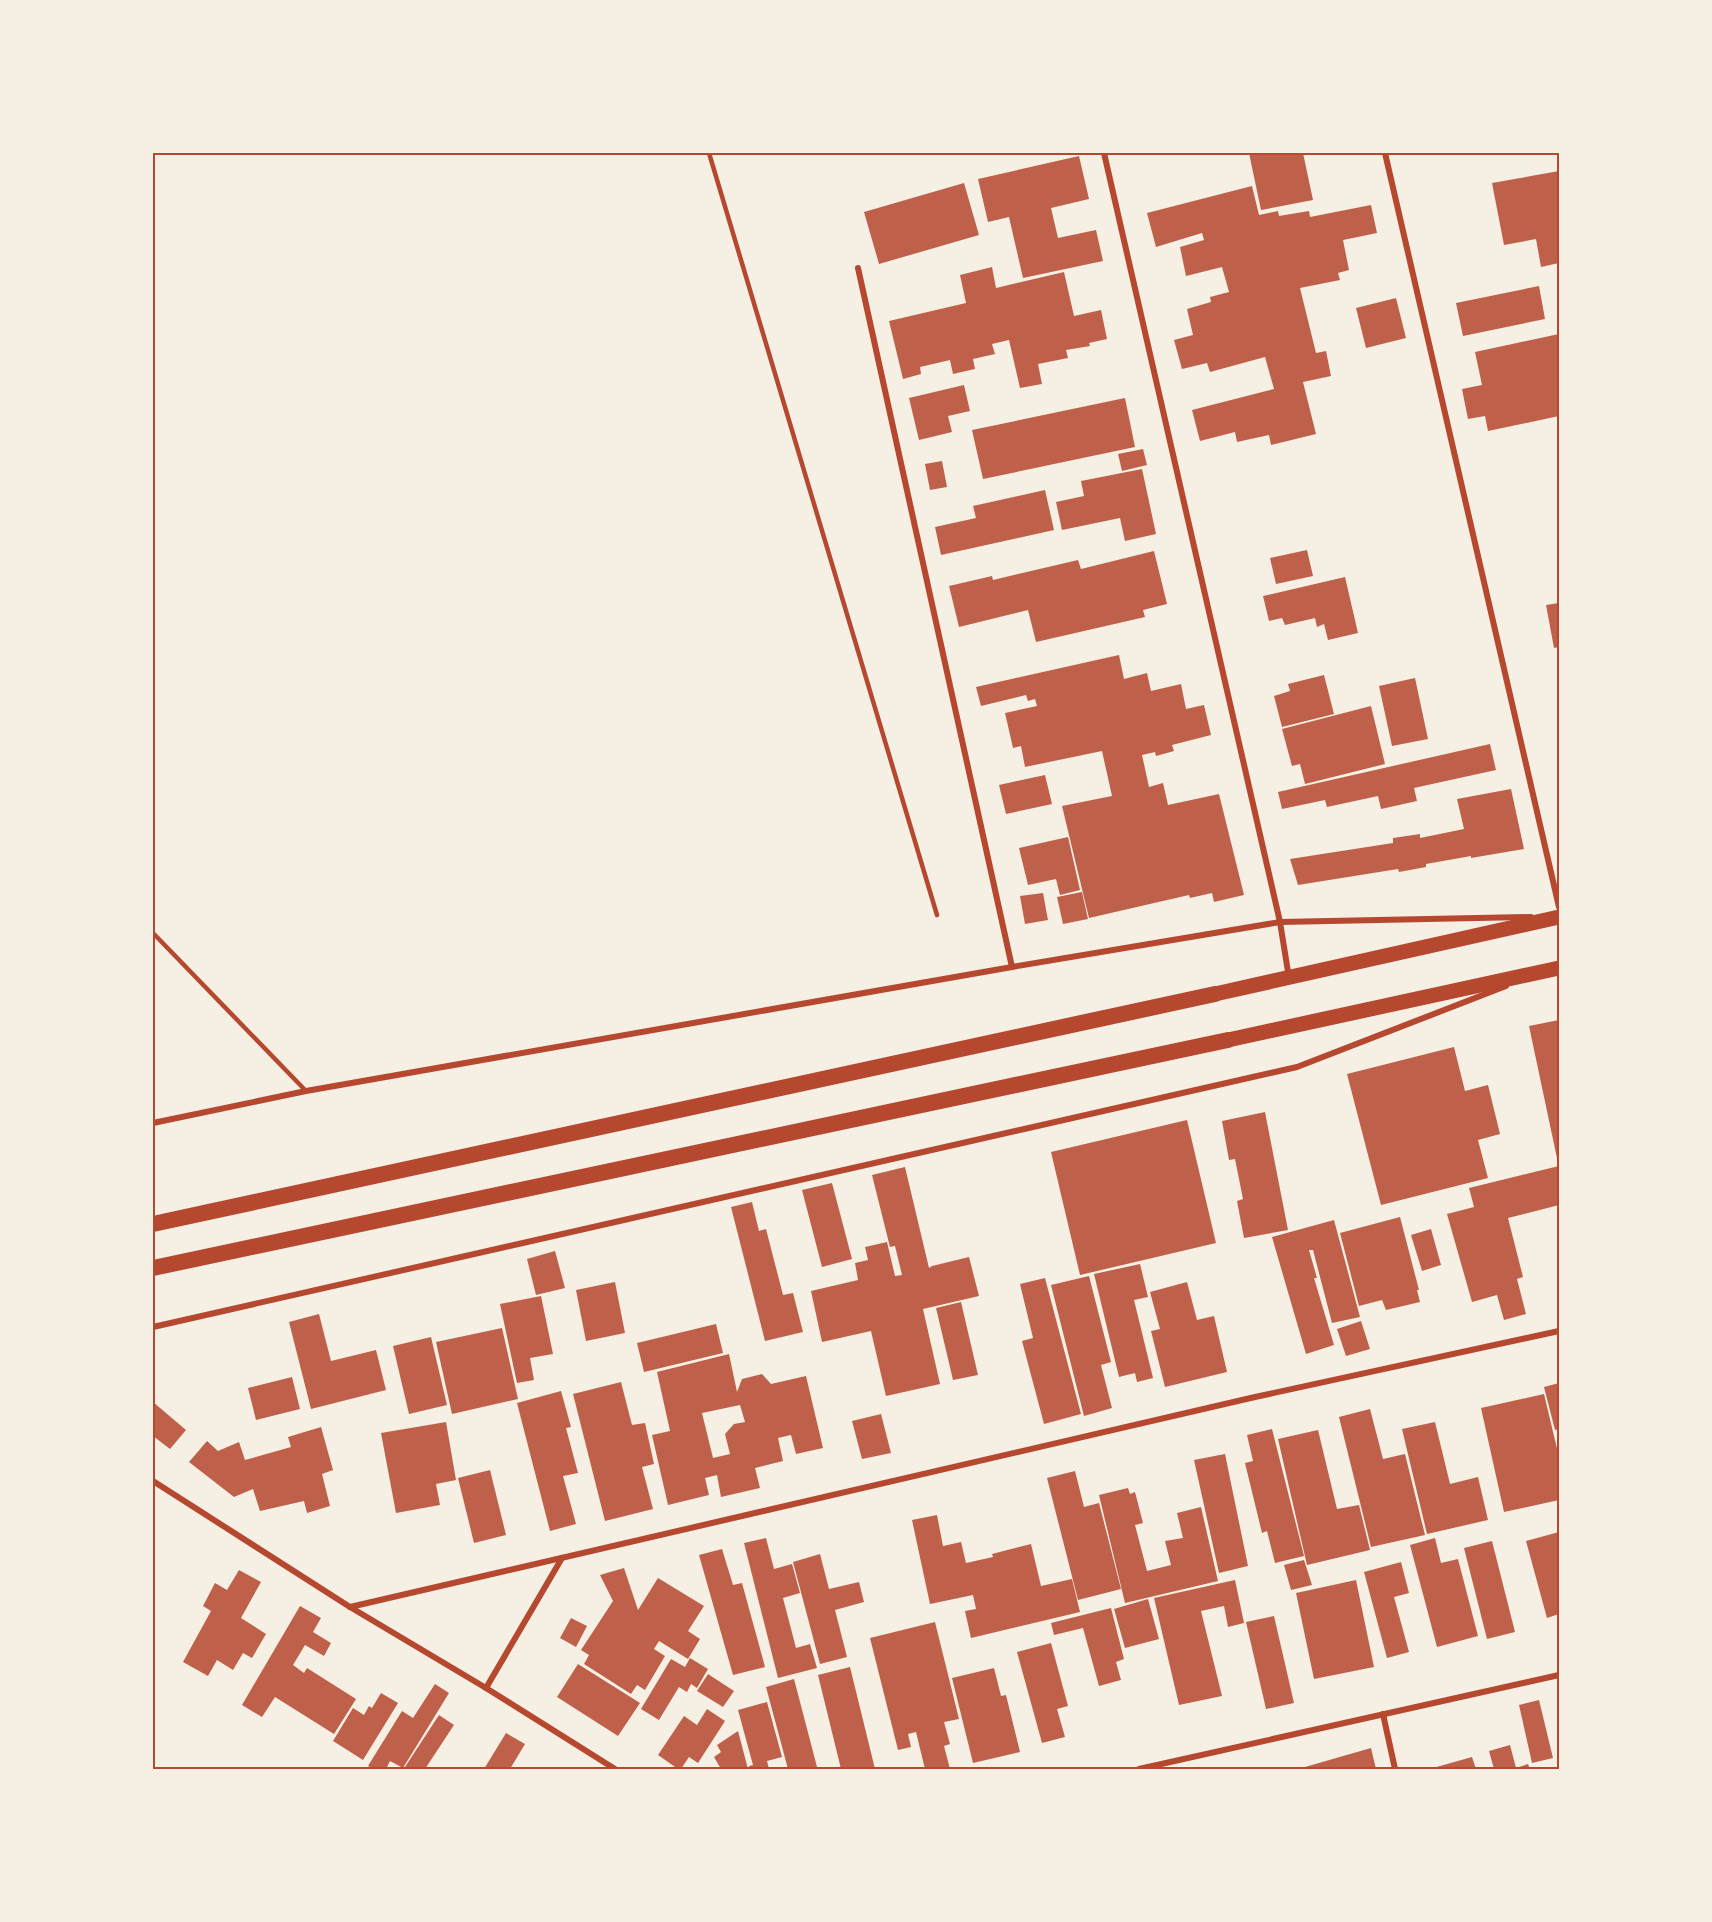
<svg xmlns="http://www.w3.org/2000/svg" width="1712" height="1922" font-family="'Fira Sans Condensed',sans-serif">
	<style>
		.building { fill: #bf614a; fill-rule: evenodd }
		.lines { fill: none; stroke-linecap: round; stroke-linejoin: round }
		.service { stroke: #b5482f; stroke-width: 4.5 }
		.minor { stroke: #b5482f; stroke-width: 6 }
		.primary { stroke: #b5482f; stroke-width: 15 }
		.trunk { stroke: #b5482f; stroke-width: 16 }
		.neatline { fill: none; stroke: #b5482f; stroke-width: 2 }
	</style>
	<rect width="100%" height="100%" fill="#f6efe4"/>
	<!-- building -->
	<g class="building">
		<path d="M1249 153H1303L1313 200 1261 210Z"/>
		<path d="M1079 156 1089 199 1051 208 1058 238 1096 230 1103 261 1023 278 1009 217 988 222 978 179Z"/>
		<path d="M1559 171V263L1541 267 1536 239 1504 245 1492 183Z"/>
		<path d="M964 183 979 235 879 264 864 212Z"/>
		<path d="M1252 186 1259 215 1278 211 1279 216 1309 211 1310 217 1371 205 1377 233 1343 240 1349 270 1338 273 1340 280 1300 288 1316 353 1326 351 1331 376 1303 382 1316 434 1271 445 1269 435 1237 442 1235 432 1200 441 1192 410 1274 389 1265 357 1210 372 1207 363 1182 369 1174 340 1193 335 1187 309 1211 302 1210 297 1229 292 1222 267 1186 276 1180 247 1204 240 1202 233 1156 247 1147 213Z"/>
		<path d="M992 267 996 288 1064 272 1074 316 1101 310 1107 339 1089 343 1090 346 1066 350 1068 358 1038 364 1042 384 1020 388 1009 340 992 344 995 354 973 359 975 369 953 374 950 360 920 367 921 374 903 379 889 321 966 303 960 275Z"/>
		<path d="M1539 286 1545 319 1463 336 1456 303Z"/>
		<path d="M1396 298 1406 338 1366 348 1356 308Z"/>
		<path d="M1559 334V416L1488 431 1485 416 1468 419 1462 389 1482 385 1475 352Z"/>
		<path d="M964 385 970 411 948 416 952 432 919 440 909 398Z"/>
		<path d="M1125 398 1135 447 983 479 972 430Z"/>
		<path d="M1143 449 1147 465 1122 471 1118 454Z"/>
		<path d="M942 461 947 487 930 490 925 464Z"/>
		<path d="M1142 469 1156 534 1125 541 1120 518 1062 530 1056 502 1084 496 1081 481Z"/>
		<path d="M1045 490 1054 530 941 555 935 527 976 518 973 506Z"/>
		<path d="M1307 550 1313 576 1276 584 1270 558Z"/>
		<path d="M1154 551 1167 604 1143 610 1145 617 1036 642 1028 610 959 627 949 586 992 576 993 580 1078 560 1081 569Z"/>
		<path d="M1345 577 1358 633 1328 640 1324 624 1317 627 1315 618 1285 625 1282 618 1269 621 1263 596Z"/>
		<path d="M1559 603V647L1554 648 1546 605Z"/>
		<path d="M1119 655 1124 679 1147 673 1151 691 1181 684 1186 709 1204 705 1211 735 1172 745 1174 751 1156 756 1155 752 1142 755 1149 787 1163 783 1168 805 1219 794 1244 895 1214 902 1212 893 1190 898 1189 895 1089 918 1062 806 1112 796 1102 751 1025 767 1021 746 1013 748 1005 713 1037 706 1035 699 1028 701 1026 695 981 706 976 687Z"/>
		<path d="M1324 675 1334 714 1282 727 1274 696 1290 691 1288 684Z"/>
		<path d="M1415 678 1428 739 1392 746 1379 686Z"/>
		<path d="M1371 706 1385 764 1305 784 1300 764 1292 766 1282 729Z"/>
		<path d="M1490 744 1496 770 1414 788 1417 801 1381 809 1378 796 1327 807 1325 800 1282 809 1278 792Z"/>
		<path d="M1045 775 1052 804 1006 814 999 785Z"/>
		<path d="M1511 789 1524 849 1471 858V856L1426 864V867L1399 872 1398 869 1298 885 1290 859 1393 843V838L1420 834V838L1464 829 1457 799Z"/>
		<path d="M1068 837 1080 890 1060 895 1056 879 1028 885 1019 848Z"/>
		<path d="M1082 892 1088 919 1063 924 1057 897Z"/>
		<path d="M1043 893 1048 920 1025 924 1020 896Z"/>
		<path d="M1559 1020V1163H1558L1529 1026Z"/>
		<path d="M1454 1047 1465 1091 1488 1085 1500 1134 1478 1140 1488 1178 1381 1205 1347 1074Z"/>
		<path d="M1265 1112 1288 1230 1244 1238 1237 1201 1243 1199 1235 1159 1229 1160 1222 1121Z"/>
		<path d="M1187 1120 1216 1243 1080 1275 1051 1152Z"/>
		<path d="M1559 1166V1205L1508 1218 1523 1277 1517 1279 1526 1314 1504 1320 1497 1295 1472 1302 1447 1214 1474 1207 1469 1188Z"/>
		<path d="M905 1167 929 1268 932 1266 969 1257 979 1296 923 1309 940 1384 886 1396 871 1331 822 1342 811 1291 858 1280 855 1263 868 1260 865 1247 887 1242 895 1276 902 1275 895 1246 890 1247 872 1175Z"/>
		<path d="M832 1183 852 1259 822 1267 802 1190Z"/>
		<path d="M752 1202 759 1231 766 1229 783 1295 793 1293 803 1332 765 1341 731 1207Z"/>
		<path d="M1400 1217 1419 1290H1417L1420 1302 1386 1310 1382 1300 1359 1306 1340 1233Z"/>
		<path d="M1334 1220 1360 1317 1332 1323 1313 1250H1309L1317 1278H1314L1334 1345 1306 1354 1272 1237Z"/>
		<path d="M1431 1229 1441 1265 1422 1271 1411 1235Z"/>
		<path d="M555 1251 565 1288 536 1295 527 1259Z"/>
		<path d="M1140 1264 1148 1297 1134 1300 1153 1378 1137 1382 1135 1373 1119 1377 1094 1274Z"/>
		<path d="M1089 1276 1111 1362 1101 1365 1112 1408 1084 1416 1051 1285Z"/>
		<path d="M1045 1278 1081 1414 1044 1424 1022 1341 1033 1338 1020 1284Z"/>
		<path d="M615 1282 625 1333 586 1341 576 1290Z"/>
		<path d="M1187 1282 1197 1320 1214 1316 1227 1372 1165 1387 1151 1331 1160 1329 1150 1292Z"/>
		<path d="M541 1296 553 1354 530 1358 534 1380 517 1383 500 1304Z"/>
		<path d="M961 1302 978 1375 953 1380 936 1308Z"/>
		<path d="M319 1314 331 1361 376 1350 386 1390 311 1409 289 1322Z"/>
		<path d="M1361 1321 1370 1349 1346 1356 1337 1329Z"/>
		<path d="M716 1324 723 1353 644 1372 637 1343Z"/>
		<path d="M502 1328 518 1399 452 1414 436 1342Z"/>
		<path d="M431 1337 447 1405 409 1414 393 1346Z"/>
		<path d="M729 1354 737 1392 742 1379 762 1374 771 1384 806 1376 823 1448 796 1454 791 1435 778 1438 783 1461 755 1468 760 1488 721 1497 717 1475 705 1478 709 1495 668 1505 652 1435 670 1431 657 1372ZM740 1405 745 1422 734 1424 725 1434 730 1454 713 1458 702 1413Z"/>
		<path d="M292 1377 300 1409 256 1420 248 1388Z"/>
		<path d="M621 1382 632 1425 645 1423 654 1464 642 1467 653 1509 605 1521 573 1394Z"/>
		<path d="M1559 1383V1429L1555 1430 1544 1387Z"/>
		<path d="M561 1391 571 1427 566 1428 578 1473 563 1476 576 1524 550 1531 517 1403Z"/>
		<path d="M1544 1394 1559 1457V1500L1504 1512 1481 1408Z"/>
		<path d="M153 1402 186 1430 170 1449 153 1436Z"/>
		<path d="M1370 1409 1383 1459 1405 1454 1425 1535 1371 1547 1339 1417Z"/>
		<path d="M881 1414 891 1453 862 1459 852 1421Z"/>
		<path d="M446 1422 456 1480 436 1484 440 1505 396 1513 381 1433Z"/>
		<path d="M1435 1422 1450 1484 1478 1477 1488 1520 1427 1534 1402 1429Z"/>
		<path d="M321 1427 333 1470 322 1474 330 1506 307 1513 304 1501 260 1511 253 1489 234 1497 189 1462 207 1441 218 1451 239 1442 245 1460 291 1447 288 1437Z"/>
		<path d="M1272 1429 1304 1556 1275 1563 1267 1531 1262 1533 1245 1463 1253 1461 1247 1435Z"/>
		<path d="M1318 1430 1337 1509 1359 1505 1370 1550 1307 1565 1278 1439Z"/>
		<path d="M1225 1454 1248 1566 1219 1573 1194 1460Z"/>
		<path d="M490 1470 506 1535 474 1543 458 1478Z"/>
		<path d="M1075 1471 1084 1507 1099 1503 1121 1589 1078 1600 1047 1478Z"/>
		<path d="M1128 1488 1130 1494 1135 1492 1143 1523 1135 1525 1147 1571 1171 1565 1165 1541 1183 1538 1177 1513 1201 1507 1218 1581 1125 1603 1099 1495Z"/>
		<path d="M937 1515 943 1546 961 1542 966 1563 993 1557 992 1554 1031 1544 1041 1586 1072 1579 1080 1612 971 1638 965 1611 976 1609 973 1595 930 1604 912 1520Z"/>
		<path d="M1559 1532V1614L1547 1618 1526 1541Z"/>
		<path d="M766 1538 774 1569 792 1564 800 1593 783 1598 796 1648 810 1644 817 1668 778 1678 744 1543Z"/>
		<path d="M1435 1538 1441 1563 1458 1559 1478 1636 1437 1647 1410 1545Z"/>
		<path d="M1492 1541 1515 1632 1487 1639 1464 1548Z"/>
		<path d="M722 1549 733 1585 742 1583 765 1667 733 1675 699 1555Z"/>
		<path d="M820 1554 829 1589 859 1582 864 1602 835 1610 847 1657 820 1664 793 1562Z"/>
		<path d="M1304 1560 1312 1585 1291 1590 1284 1565Z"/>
		<path d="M1401 1562 1409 1593 1394 1597 1409 1652 1387 1658 1364 1572Z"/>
		<path d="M624 1568 638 1610 658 1578 704 1606 688 1631 700 1639 688 1659 659 1641 654 1649 665 1656 645 1690 637 1685 631 1694 584 1664 589 1655 581 1650 613 1601 600 1575Z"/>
		<path d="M239 1570 261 1582 241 1618 266 1634 252 1658 243 1653 233 1670 217 1660 208 1676 183 1662 211 1611 203 1606 215 1583 227 1590Z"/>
		<path d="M1235 1580 1244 1623 1228 1627 1224 1606 1201 1611 1222 1696 1179 1705 1154 1598Z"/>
		<path d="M1356 1580 1374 1667 1314 1679 1296 1593Z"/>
		<path d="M1148 1599 1159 1639 1125 1648 1114 1609Z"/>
		<path d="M300 1606 321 1618 313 1632 331 1643 324 1656 305 1645 293 1665 304 1673 307 1668 356 1699 334 1734 275 1697 262 1717 242 1705Z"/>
		<path d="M1111 1608 1124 1659 1116 1662 1121 1680 1099 1686 1083 1628 1054 1635 1051 1623Z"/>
		<path d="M1274 1616 1294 1703 1266 1709 1246 1622Z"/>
		<path d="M571 1618 587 1626 576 1647 560 1638Z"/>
		<path d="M935 1622 959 1719 944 1722 950 1744 944 1746 950 1769H925L916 1732 908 1734 911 1747 898 1750 870 1638Z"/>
		<path d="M1051 1643 1068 1706 1057 1709 1065 1737 1042 1743 1017 1652Z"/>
		<path d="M690 1658 708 1669 697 1688 691 1684 687 1692 679 1687 659 1720 641 1709 671 1659 685 1667Z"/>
		<path d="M578 1664 640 1703 618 1736 557 1697Z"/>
		<path d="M850 1667 875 1769H841L818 1675Z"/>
		<path d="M994 1668 1001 1696 1006 1695 1020 1752 973 1763 952 1678Z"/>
		<path d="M708 1674 734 1691 723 1707 697 1691Z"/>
		<path d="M794 1679 817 1767V1769H788L766 1687Z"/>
		<path d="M435 1684 449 1693 403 1768 390 1761 386 1769H374L368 1766 402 1711 413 1718Z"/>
		<path d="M381 1693 398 1703 363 1760 333 1741 353 1708 364 1715 369 1706 372 1708Z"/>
		<path d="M1539 1700 1553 1758 1532 1763 1519 1705Z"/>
		<path d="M767 1702 782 1757 767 1761 769 1769H750L749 1766 753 1765 738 1710Z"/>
		<path d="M707 1709 725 1721 698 1763 689 1757 681 1769H678L658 1755 684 1716 697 1725Z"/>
		<path d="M439 1715 454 1725 425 1769H407L405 1767Z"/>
		<path d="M738 1731 748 1769H721L714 1757 721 1752 717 1745Z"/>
		<path d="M506 1733 525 1744 510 1769H484Z"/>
		<path d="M1510 1745 1516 1768 1528 1764 1530 1769H1494L1489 1751Z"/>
		<path d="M1371 1748 1376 1769H1305V1767Z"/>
		<path d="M1472 1757 1476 1769H1433V1768Z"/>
	</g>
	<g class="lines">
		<!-- service -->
		<g class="service">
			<path d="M709 153 937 915"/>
			<path d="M153 933 306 1091"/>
		</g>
		<!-- minor -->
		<g class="minor">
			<path d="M1104 153 1280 922 1289 978"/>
			<path d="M1385 153 1559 907"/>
			<path d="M858 268 1012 967"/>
			<path d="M153 1123 306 1091 1012 967 1280 922 1531 917"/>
			<path d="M153 1327 1297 1067 1506 986"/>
			<path d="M153 1481 350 1607 486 1688 615 1769"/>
			<path d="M350 1607 1255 1397 1559 1331"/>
			<path d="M486 1688 562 1558"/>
			<path d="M1383 1714 1395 1769"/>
			<path d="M1139 1769 1559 1675"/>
		</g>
		<!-- primary -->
		<g class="primary">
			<path d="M1215 994 1559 917"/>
			<path d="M1228 1040 1559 968"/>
		</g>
		<!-- trunk -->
		<g class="trunk">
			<path d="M153 1224 1215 994"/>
			<path d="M153 1268 1228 1040"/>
		</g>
	</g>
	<!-- border -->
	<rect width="1712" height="1922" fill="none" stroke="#f6efe4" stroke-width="309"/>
	<rect x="154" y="154" width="1404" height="1614" class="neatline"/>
</svg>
